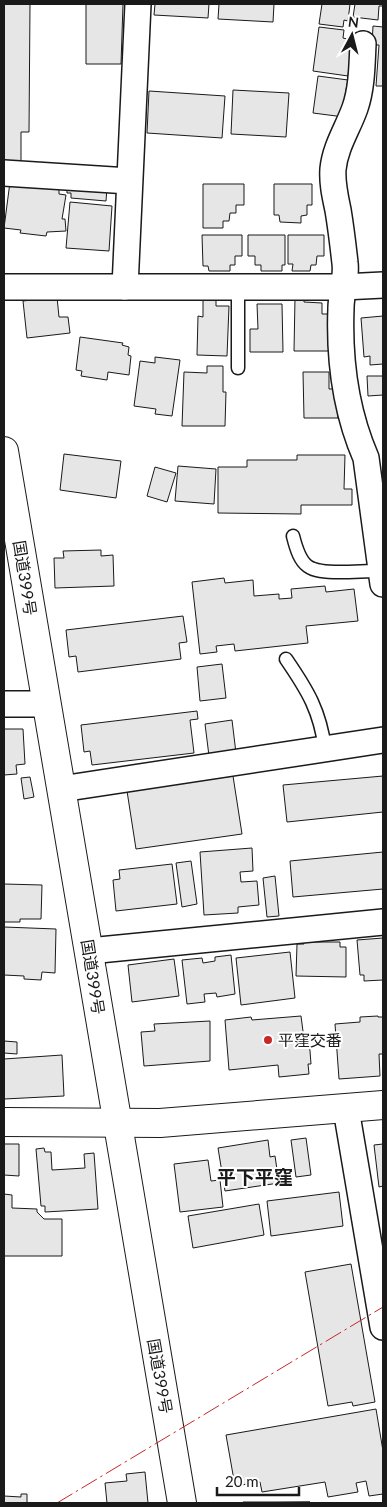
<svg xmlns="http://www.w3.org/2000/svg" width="387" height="1507" font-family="Lato,'Noto Sans JP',sans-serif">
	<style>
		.building { fill: #e6e6e6; stroke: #1a1a1a }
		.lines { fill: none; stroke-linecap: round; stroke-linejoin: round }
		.service-casing { stroke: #1a1a1a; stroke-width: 15 }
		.minor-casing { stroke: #1a1a1a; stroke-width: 28 }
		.tertiary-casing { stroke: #1a1a1a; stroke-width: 30 }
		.trunk-casing { stroke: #1a1a1a; stroke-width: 30 }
		.service { stroke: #fff; stroke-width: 12 }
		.minor { stroke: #fff; stroke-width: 25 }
		.tertiary { stroke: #fff; stroke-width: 28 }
		.trunk { stroke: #fff; stroke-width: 28 }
		.power { stroke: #c62828; stroke-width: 1; stroke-dasharray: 18 4 2.5 4; stroke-linecap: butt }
		.poi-dot { fill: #c62828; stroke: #fff; stroke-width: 2 }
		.labels { text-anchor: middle; stroke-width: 4; stroke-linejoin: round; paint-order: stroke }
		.street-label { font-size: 16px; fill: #1a1a1a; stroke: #fff }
		.poi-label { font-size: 16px; fill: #1a1a1a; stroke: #fff; text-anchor: start }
		.quarter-label { font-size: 19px; font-weight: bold; fill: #1a1a1a; stroke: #fff }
	</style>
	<rect width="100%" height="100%" fill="#fff"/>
	<!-- building -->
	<g class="building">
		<path d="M4 4H30L29 132H21V164H4Z"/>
		<path d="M86 4H123L121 64H86Z"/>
		<path d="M155 4H209L208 18 154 15Z"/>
		<path d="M219 4H274L273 22 218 19Z"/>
		<path d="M322 4H350L348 21 344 20 343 27 319 24Z"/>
		<path d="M355 4H383V6H379L378 20 353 17Z"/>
		<path d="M373 26 383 27V86H376L379 45H372Z"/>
		<path d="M319 27 344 30 343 38 347 39 346 45 352 46 348 76 313 71Z"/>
		<path d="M318 76 348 80 346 90H351L344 117 313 113Z"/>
		<path d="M233 90 289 93 286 137 231 134Z"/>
		<path d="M149 91 225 96 222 138 147 133Z"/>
		<path d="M10 182 59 185V194L66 195 62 219H65L66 231 47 232 46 236 20 233 21 230 4 228Z"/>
		<path d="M203 184H244V205H236V213H230L229 221H223V228H203Z"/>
		<path d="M274 184H312V205H307V215L301 216V223L280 222 279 215H274Z"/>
		<path d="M67 185 107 188 106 201 71 198V193H67Z"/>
		<path d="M70 202 112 206 109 251 66 248Z"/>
		<path d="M202 235H242V256H235V265H230V271H209L208 266H203Z"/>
		<path d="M248 235H285V265H282V271H261V265H255V256H248Z"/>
		<path d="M288 235H324V256H317L316 265H311L310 271H292L293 264H288Z"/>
		<path d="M57 297 59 317H68L70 333 27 338 23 301Z"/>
		<path d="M295 298H304V302L322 303V314H331V351H294Z"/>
		<path d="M203 300H216V306H229L227 356 197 355 198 316 203 317Z"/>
		<path d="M257 304H282L283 352H250V329H258Z"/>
		<path d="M383 316V364L370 365V356L364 357 361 318Z"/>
		<path d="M80 337 123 343 122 345 129 347 128 355 131 356 129 375 108 372 107 380 81 376 82 371 76 370Z"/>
		<path d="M155 357 180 360 172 416 155 414 156 409 134 406 140 361 155 363Z"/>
		<path d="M207 366H223V392H226L225 426H182L184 372 207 373Z"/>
		<path d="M303 372H329V389H338V418H304Z"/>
		<path d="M367 376H383V395L368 396Z"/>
		<path d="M64 454 121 461 116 498 60 490Z"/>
		<path d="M297 455H345L344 489H352V505H301V514L218 513V467H247V460H297Z"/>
		<path d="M178 466 216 469 214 504 175 501Z"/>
		<path d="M155 467 176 473 167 502 147 496Z"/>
		<path d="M101 550V556L113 555 114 586 55 588 54 558H64L63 551Z"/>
		<path d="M224 578 225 583 253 580 254 596 279 594V599L292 598 291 589 325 586 326 592 354 589 358 621 306 626 308 643 235 651 234 644 216 646 217 652 200 654 192 582Z"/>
		<path d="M183 616 187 642 179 643 181 659 78 672 76 656 69 657 66 630Z"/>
		<path d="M222 664 226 698 200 701 197 667Z"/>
		<path d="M197 711 198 719 190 720 194 753 92 765 90 751 84 752 81 725Z"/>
		<path d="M232 720 236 753 209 756 205 724Z"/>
		<path d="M4 729H23L25 764 16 765 17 774 4 775Z"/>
		<path d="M233 776 242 834 136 849 127 791Z"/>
		<path d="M383 776V812L287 822 283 785Z"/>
		<path d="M30 777 34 797 24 799 21 778Z"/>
		<path d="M252 848 253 871 240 872 241 882 257 881 259 905 238 907V913L204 915 200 852Z"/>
		<path d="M383 852V889L293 897 290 861Z"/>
		<path d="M191 861 197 904 182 907 176 863Z"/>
		<path d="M172 864 177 904 116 911 113 880 120 879 119 870Z"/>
		<path d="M275 876 279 916 267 917 263 878Z"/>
		<path d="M4 884 42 885 41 919H20V922H4Z"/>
		<path d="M4 927 56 929 55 973 42 972 41 980 24 979V976L4 975Z"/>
		<path d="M383 938V980L364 981V975H360L357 940Z"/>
		<path d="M304 942H340V947H346V977L296 976 297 944H304Z"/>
		<path d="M290 952 295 998 241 1005 236 958Z"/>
		<path d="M231 955 235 994 217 997 216 993 204 994 205 1002 187 1004 182 960 202 958 203 963 215 961V957Z"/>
		<path d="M174 959 179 996 132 1002 128 965Z"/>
		<path d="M301 1016 304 1039 309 1038 311 1064H308L309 1074 279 1077 278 1065 229 1070 225 1020 251 1017 252 1020Z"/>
		<path d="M378 1016V1017H383V1054H379L380 1076 339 1079 335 1024 360 1022V1017Z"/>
		<path d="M210 1021V1061L144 1066 141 1032 155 1031 154 1024Z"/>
		<path d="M4 1041 17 1042V1054L4 1053Z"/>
		<path d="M62 1055 64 1096 4 1099V1059Z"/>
		<path d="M306 1138 311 1175 296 1177 291 1140Z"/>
		<path d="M268 1140 270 1157 275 1156 279 1183 225 1191 218 1148Z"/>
		<path d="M4 1144H19V1176L4 1175Z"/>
		<path d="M383 1144V1186L379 1187 374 1145Z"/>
		<path d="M44 1148 45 1152H51L52 1170 85 1168 84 1154 94 1153 98 1209 45 1212V1206H41L36 1149Z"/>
		<path d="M208 1160 211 1181 220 1180 223 1207 180 1212 174 1164Z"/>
		<path d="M339 1192 343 1226 271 1236 267 1201Z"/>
		<path d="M4 1194 12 1195V1208L37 1209V1212L44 1219H62V1256H4Z"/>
		<path d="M259 1204 264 1235 193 1248 188 1216Z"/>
		<path d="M351 1264 375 1402 353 1406 352 1402 328 1406 305 1272Z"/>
		<path d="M376 1409 383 1451V1494L369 1496 366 1481 356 1483 358 1492 328 1497 325 1482 262 1492 260 1482 235 1486 226 1435Z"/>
		<path d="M145 1472 148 1503H107L105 1483 127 1481 126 1474Z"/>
		<path d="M21 1494H27V1503H4V1496L21 1497Z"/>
		<path d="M243 1502H310L243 1503Z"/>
	</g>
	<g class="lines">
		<!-- service casing -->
		<g class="service-casing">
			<g id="service">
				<path d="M238 368V287"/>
				<path d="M293 536C301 568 308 572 340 572 354 572 367 571 380 571"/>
				<path d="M286 659C308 691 320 711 325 749"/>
			</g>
		</g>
		<!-- minor casing -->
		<g class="minor-casing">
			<g id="minor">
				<path d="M363 44C362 64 362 88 355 108 348 128 335 147 333 169 332 183 335 196 338 210 341 228 343 245 345 263 347 277 341 294 341 308 339 358 346 412 366 458L383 584"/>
				<path d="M4 173 129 181"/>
				<path d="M4 287H343L383 285"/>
				<path d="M125 287 138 4"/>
				<path d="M4 704H46"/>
				<path d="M61 789 383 740"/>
				<path d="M89 951 383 922"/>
				<path d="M346 1109 383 1327"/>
			</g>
		</g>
		<!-- tertiary casing -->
		<g class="tertiary-casing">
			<path id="tertiary" d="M4 1122 160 1123 383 1105"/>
		</g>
		<!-- trunk casing -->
		<g class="trunk-casing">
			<path id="trunk" d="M4 451 182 1503"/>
		</g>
		<!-- service -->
		<use href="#service" class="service"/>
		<!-- minor -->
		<use href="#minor" class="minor"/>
		<!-- tertiary -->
		<use href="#tertiary" class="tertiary"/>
		<!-- trunk -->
		<use href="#trunk" class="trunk"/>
		<!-- power -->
		<path class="power" d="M57 1503 383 1307"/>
	</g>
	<!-- markers -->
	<circle class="poi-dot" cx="268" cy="1040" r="5"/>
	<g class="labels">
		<!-- street labels -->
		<g class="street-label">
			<text transform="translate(25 578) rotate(81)" y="6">国道399号</text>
			<text transform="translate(93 977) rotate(81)" y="6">国道399号</text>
			<text transform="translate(160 1376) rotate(80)" y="6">国道399号</text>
		</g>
		<!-- poi labels -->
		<g class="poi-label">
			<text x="278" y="1046">平窪交番</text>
		</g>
		<!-- quarter labels -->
		<g class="quarter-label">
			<text x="255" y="1184">平下平窪</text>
		</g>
	</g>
	<!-- border -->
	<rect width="387" height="1507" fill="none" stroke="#1a1a1a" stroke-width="10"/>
	<!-- north arrow -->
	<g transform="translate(352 35) rotate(7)" stroke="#ffffff" stroke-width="4" paint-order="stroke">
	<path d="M0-4L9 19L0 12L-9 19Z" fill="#1a1a1a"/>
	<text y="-8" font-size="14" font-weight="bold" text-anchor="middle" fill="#1a1a1a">N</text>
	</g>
	<!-- scale -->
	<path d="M217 1487v8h82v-8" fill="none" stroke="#1a1a1a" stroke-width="2.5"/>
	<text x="225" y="1487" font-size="15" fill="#1a1a1a" stroke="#ffffff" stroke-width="4" paint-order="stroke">20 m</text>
</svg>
